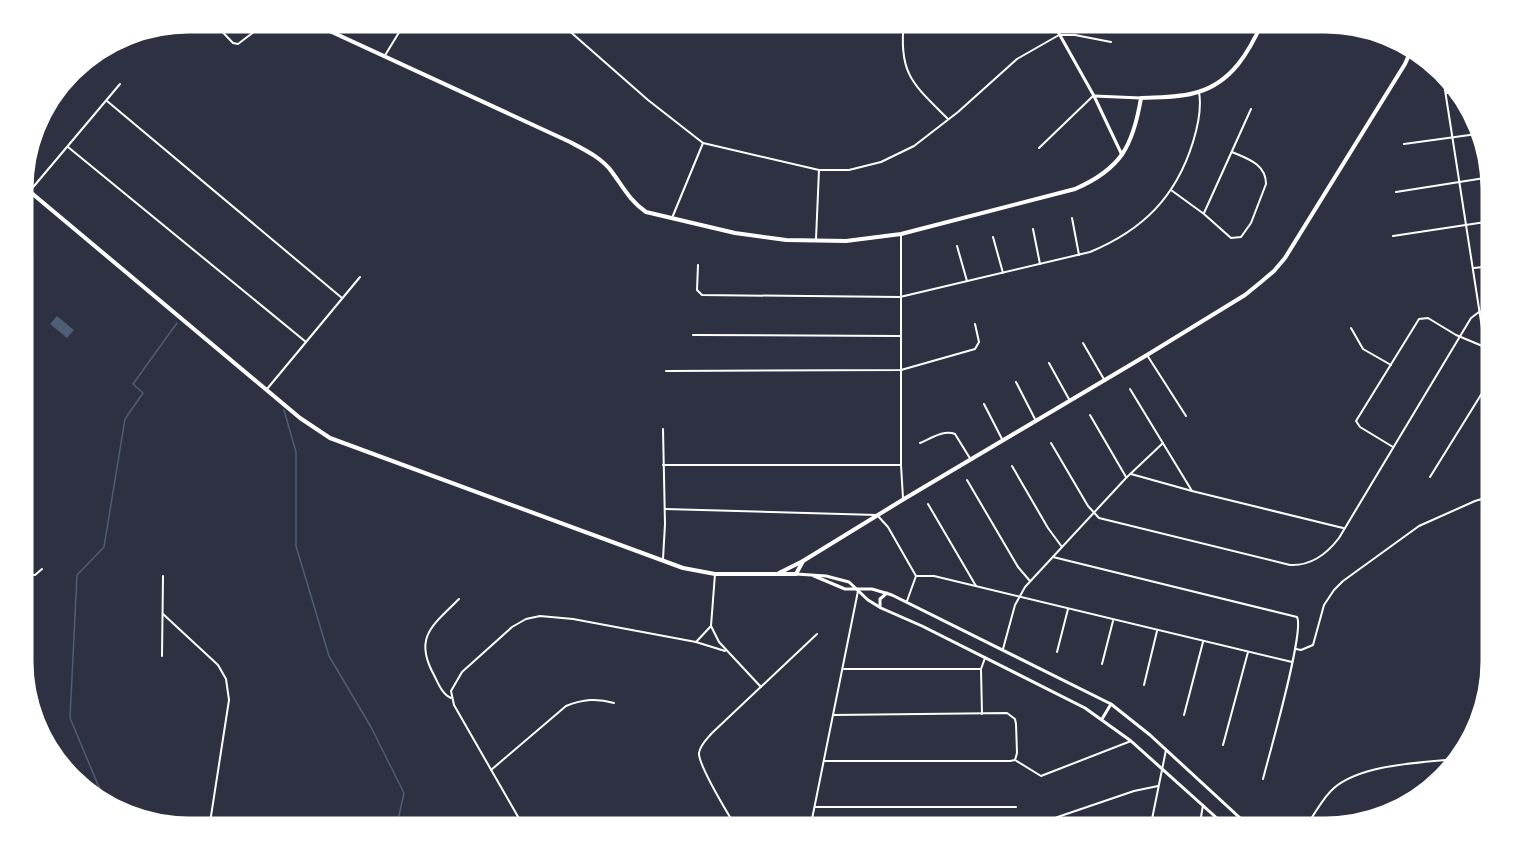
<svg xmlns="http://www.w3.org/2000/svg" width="1513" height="850" font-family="Montserrat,sans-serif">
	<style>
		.water { fill: #4f5d75 }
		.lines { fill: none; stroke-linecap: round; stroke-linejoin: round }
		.stream { stroke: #4f5d75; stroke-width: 1.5 }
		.minor { stroke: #fff; stroke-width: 2 }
		.tertiary { stroke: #fff; stroke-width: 3 }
		.secondary { stroke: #fff; stroke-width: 4 }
		.rim { fill: none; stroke: #fff; stroke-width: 3 }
	</style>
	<rect width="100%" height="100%" fill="#2d3142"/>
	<!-- water -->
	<path class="water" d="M57 316 74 330 67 338 50 324Z"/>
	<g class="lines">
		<!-- stream -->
		<g class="stream">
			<path d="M284 410 296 452V546L329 656 371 727 404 793 396 829"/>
			<path d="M101 792 70 718 77 575 104 547 125 419 143 393 133 384 177 323"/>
		</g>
		<!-- minor -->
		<g class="minor">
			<path d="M212 21 233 43 238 44 268 21"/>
			<path d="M558 21 648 100 703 143 819 170H849L881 162 914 146 958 112 1017 59 1059 35H1075L1111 42"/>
			<path d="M769 21C776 30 784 29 792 21"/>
			<path d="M904 21C898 74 913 84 948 119"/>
			<path d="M384 57 406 21"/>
			<path d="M1443 77 1485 347"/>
			<path d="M1447 93 1459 91"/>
			<path d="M107 101 342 298"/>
			<path d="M1404 144 1477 134"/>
			<path d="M68 147 306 342"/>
			<path d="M1039 148 1093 96"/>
			<path d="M1171 190 1204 214 1231 238 1241 237 1251 223 1266 184C1266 164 1248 159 1232 152"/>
			<path d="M29 192 120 84"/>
			<path d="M1396 192 1491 177"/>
			<path d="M1204 213 1251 109"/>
			<path d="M672 218 703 143"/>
			<path d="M1072 218 1079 255"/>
			<path d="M1033 229 1040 264"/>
			<path d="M901 234V465L903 498"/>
			<path d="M1393 236 1492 221"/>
			<path d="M993 237 1003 273"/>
			<path d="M816 239 819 170"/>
			<path d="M957 246 967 281"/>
			<path d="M698 265 697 290 702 295 900 297 1090 252C1143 230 1176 197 1193 142 1198 126 1202 109 1199 92"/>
			<path d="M1474 268 1492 266"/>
			<path d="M1479 312 1492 310"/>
			<path d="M1351 328 1363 349 1391 365"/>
			<path d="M693 335 900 336"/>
			<path d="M1083 343 1105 381"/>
			<path d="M1147 355 1186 416"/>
			<path d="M1049 363 1070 401"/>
			<path d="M666 371 901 370 975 349 979 342 975 324"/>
			<path d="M1016 382 1036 421"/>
			<path d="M267 389 360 277"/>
			<path d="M1130 389 1192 491"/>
			<path d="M984 404 1003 441"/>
			<path d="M1090 415 1126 477"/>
			<path d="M663 429 665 524 663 559"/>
			<path d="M920 443C930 439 944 429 955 434L971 460"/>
			<path d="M1051 443 1088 506 1099 518 1290 565C1310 566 1326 555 1339 538L1471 318 1479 312"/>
			<path d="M1393 447 1360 427 1356 421 1419 319 1428 318 1456 335 1480 345 1492 352"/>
			<path d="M663 465H901"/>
			<path d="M1012 466 1048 528 1062 547"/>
			<path d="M1131 474 1192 491 1343 528"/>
			<path d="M1430 477 1492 377"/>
			<path d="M967 480 1018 567 1030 581"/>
			<path d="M928 504 976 586"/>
			<path d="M665 509 877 515 888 527 916 576"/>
			<path d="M1053 557 1297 617C1305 631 1269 755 1263 779"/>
			<path d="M22 574 35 575 42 569"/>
			<path d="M715 574 711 626 719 642 761 687"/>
			<path d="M916 576H934L1292 662"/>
			<path d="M907 601 916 576"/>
			<path d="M163 614 218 665 226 679 229 700 209 829"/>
			<path d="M696 642 725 651"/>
			<path d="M1003 649 1015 605 1025 587 1126 478 1163 443"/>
			<path d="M1296 649 1301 650 1313 645 1324 605 1334 590 1343 581 1419 526 1475 501 1492 496"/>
			<path d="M1057 652 1068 609"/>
			<path d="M162 656 163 576"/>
			<path d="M1102 664 1113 621"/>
			<path d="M844 669H981"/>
			<path d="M1144 685 1157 631"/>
			<path d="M451 698C442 694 438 683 434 675 413 637 433 625 459 599"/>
			<path d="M982 714 981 669 985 658"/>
			<path d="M1184 715 1203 642"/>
			<path d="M1223 745 1248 652"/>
			<path d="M1015 760 1041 776 1131 741"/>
			<path d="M824 761H1010L1015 760 1017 753 1016 724 1015 719 1007 713 833 715"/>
			<path d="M491 770 566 706C583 699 597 698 614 703"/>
			<path d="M815 807H1016"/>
			<path d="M1040 823 1134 791 1158 786"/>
			<path d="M202 829 209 820"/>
			<path d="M525 829 454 705 451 691 462 672 512 627 526 619 540 616 573 619 696 642 711 626"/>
			<path d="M737 829C729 815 698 766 699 753 700 745 707 739 712 733L817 634"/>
			<path d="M810 829 858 591"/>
			<path d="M1150 829 1166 750"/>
			<path d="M1199 829 1203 805"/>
			<path d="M1303 829C1315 816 1321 799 1334 788 1362 764 1420 763 1456 759"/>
		</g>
		<!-- tertiary -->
		<g class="tertiary">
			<path d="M1052 21 1094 96 1122 155"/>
			<path d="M1094 96 1141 98"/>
			<path d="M796 574 826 576 849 582 868 600 881 608 922 626 1085 708 1131 741 1229 829"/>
			<path d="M814 576 845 589H872L892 595 1111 704 1150 735 1252 829"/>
			<path d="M880 606V599L887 593"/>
			<path d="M1102 719 1111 704"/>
		</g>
		<!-- secondary -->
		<g class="secondary">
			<path d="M308 21 570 142C585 150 602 158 612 172 623 187 630 201 646 212L735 233 786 240 846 241 901 234 1075 189C1121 169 1133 146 1141 98 1159 97 1180 98 1198 92 1232 82 1249 52 1263 21"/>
			<path d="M22 185 300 418 330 438 683 568 715 574H796L803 561"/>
			<path d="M779 573 803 561 904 499 1147 355 1245 295 1261 282 1274 271 1285 258 1405 64 1412 48"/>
		</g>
	</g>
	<!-- crop -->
	<path d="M0 0H1513V850H0ZM189 32H1325A157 157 0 0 1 1482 189V661A157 157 0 0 1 1325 818H189A157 157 0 0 1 32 661V189A157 157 0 0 1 189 32Z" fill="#fff" fill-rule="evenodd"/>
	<path class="rim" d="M189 32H1325A157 157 0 0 1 1482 189V661A157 157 0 0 1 1325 818H189A157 157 0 0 1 32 661V189A157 157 0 0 1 189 32Z"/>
</svg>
